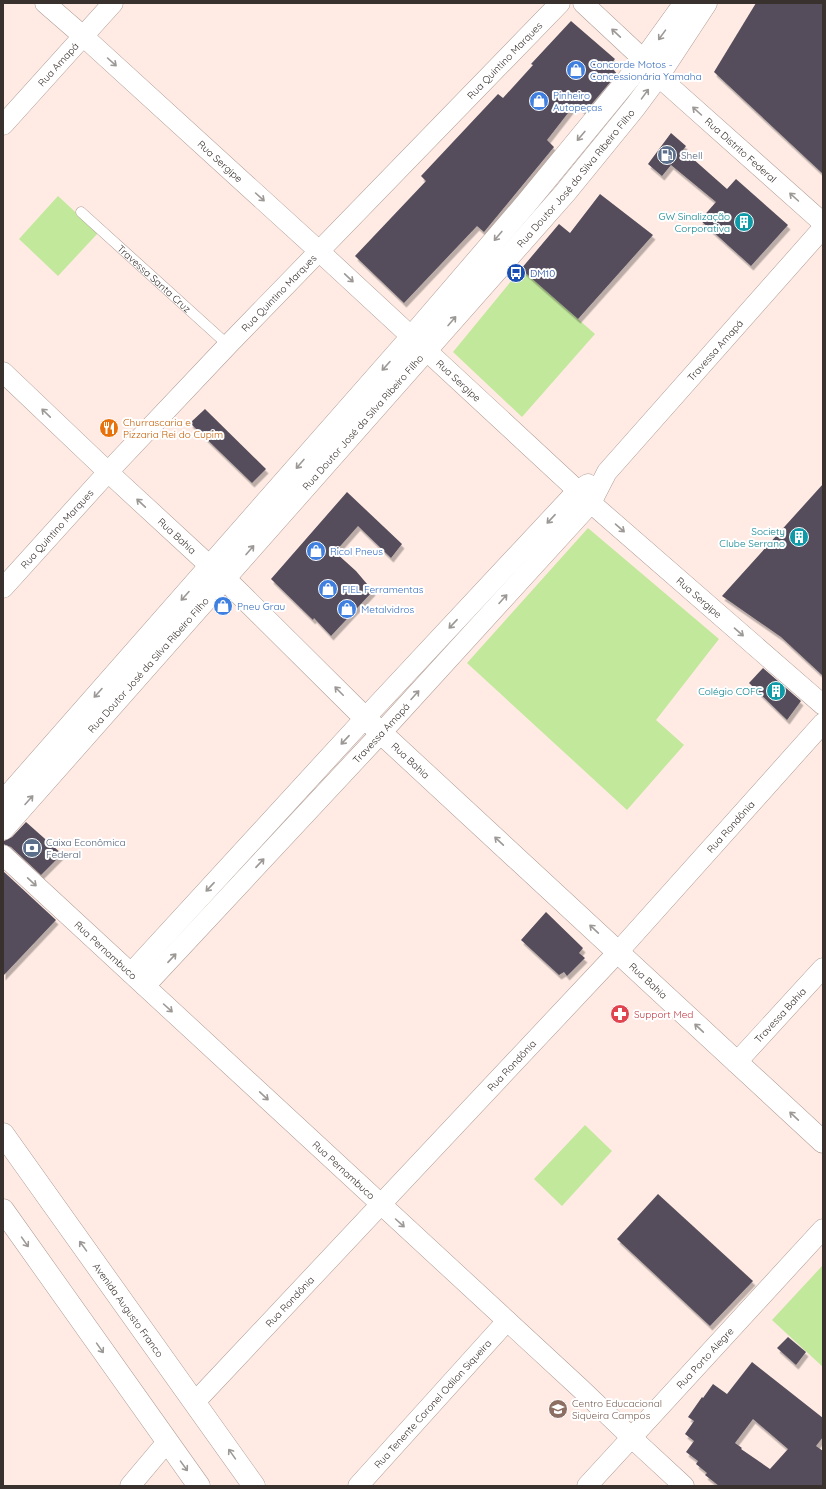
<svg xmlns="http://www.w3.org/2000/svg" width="826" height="1489" font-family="Quicksand,sans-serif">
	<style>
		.green { fill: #c2e89c }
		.building { fill: #544e5b; fill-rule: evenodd; filter: url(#shadow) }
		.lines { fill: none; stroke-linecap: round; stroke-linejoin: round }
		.lane-casing { stroke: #af9d96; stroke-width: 11 }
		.street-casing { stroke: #af9d96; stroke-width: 21 }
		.secondary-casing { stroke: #af9d96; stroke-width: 23 }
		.primary-casing { stroke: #af9d96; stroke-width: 23 }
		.lane { stroke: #fff; stroke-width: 10 }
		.street { stroke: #fff; stroke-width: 20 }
		.secondary { stroke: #fff; stroke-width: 22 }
		.primary { stroke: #fff; stroke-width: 22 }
		.oneway { stroke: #9c9896 }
		.labels { text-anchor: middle; stroke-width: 4; stroke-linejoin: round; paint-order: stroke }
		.street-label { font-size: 10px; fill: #39312e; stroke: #fff }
		.shop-label { font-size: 10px; fill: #366cbe; stroke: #fff; text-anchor: start }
		.service-label { font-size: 10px; fill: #4e5e75; stroke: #fff; text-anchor: start }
		.culture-label { font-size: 10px; fill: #0d838f; stroke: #fff; text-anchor: end }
		.transit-label { font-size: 10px; fill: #164399; stroke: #fff; text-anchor: start }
		.food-label { font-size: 10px; fill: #c56008; stroke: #fff; text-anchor: start }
		.health-label { font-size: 10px; fill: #be3a42; stroke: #fff; text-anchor: start }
		.education-label { font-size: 10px; fill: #785e54; stroke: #fff; text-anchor: start }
	</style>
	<defs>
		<filter id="shadow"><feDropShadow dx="2.5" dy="4.5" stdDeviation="0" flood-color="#0004"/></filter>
	</defs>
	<rect width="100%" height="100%" fill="#ffebe4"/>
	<!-- green -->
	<g class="green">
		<path d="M58 196 98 233 58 276 19 239Z"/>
		<path d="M521 269 595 334 522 417 453 352Z"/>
		<path d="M588 528 719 639 656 720 684 745 627 810 467 663Z"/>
		<path d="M585 1125 612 1151 562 1206 534 1179Z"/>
		<path d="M823 1265V1367L772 1320Z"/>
	</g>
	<!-- building -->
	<g class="building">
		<path d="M756 3H823V174L714 72Z"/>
		<path d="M571 21 615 59 610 65 617 74 585 112 575 104 547 140 554 147 484 232 477 226 404 303 355 256 426 181 421 176 498 94 503 98 533 65 531 64Z"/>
		<path d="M671 133 686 146 683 150 727 189 736 179 788 225 751 266 700 220 716 202 671 165 662 176 648 164Z"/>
		<path d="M600 194 653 235 578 319 521 269 559 224 570 233Z"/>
		<path d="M205 409 266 469 252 483 190 423Z"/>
		<path d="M823 484V676L781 637 722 596Z"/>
		<path d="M347 492 402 544 391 558 358 526 335 552 356 571 373 591 331 636 314 618 313 620 271 579Z"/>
		<path d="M763 668 801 701 787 720 749 683Z"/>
		<path d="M26 822 62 854 41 875 11 847 3 844 4 841 12 837Z"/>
		<path d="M3 871 56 920 3 976Z"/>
		<path d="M546 912 583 948 579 953 585 958 567 976 564 972 559 975 521 940Z"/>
		<path d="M658 1194 753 1281 710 1326 617 1239Z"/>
		<path d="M788 1337 806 1352 796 1365 777 1348Z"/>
		<path d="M752 1362 823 1418V1437L816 1446 823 1451V1486H719L705 1475 707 1473 696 1464 698 1461 686 1452 694 1441 685 1434 694 1421 688 1417 702 1397 703 1398 713 1384 727 1394ZM753 1419 788 1449 770 1469 741 1449 742 1448 735 1443Z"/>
	</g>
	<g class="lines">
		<!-- lane casing -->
		<g class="lane-casing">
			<g id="lane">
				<path id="s1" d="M81 212 228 345"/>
			</g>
		</g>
		<!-- street casing -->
		<g class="street-casing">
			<g id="street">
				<path id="s2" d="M45 3 83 36 320 252 591 503 823 705"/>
				<path d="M583 3 644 60"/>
				<path id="s3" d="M658 76 823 223"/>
				<path id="s4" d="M3 125 113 3"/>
				<path id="s5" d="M3 372 108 472 211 567"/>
				<path id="s6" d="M3 588 108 472 228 345 560 3"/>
				<path id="s7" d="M3 855 581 1389 632 1438 684 1486"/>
				<path d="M131 973 365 718 577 491 588 484"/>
				<path id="s8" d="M145 986 382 732 591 503 607 472 823 228"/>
				<path id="s9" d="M736 1063 823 968"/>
				<path id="s10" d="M195 1402 618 952 823 723"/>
				<path d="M130 1486 167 1442"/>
				<path id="s11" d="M358 1486 507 1321"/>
				<path id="s12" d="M587 1486 823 1229"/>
			</g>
		</g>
		<!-- secondary casing -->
		<g class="secondary-casing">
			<g id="secondary">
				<path id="s13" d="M211 567 232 586 365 718 823 1142"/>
				<path id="s14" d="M3 1134 254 1486"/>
				<path d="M3 1210 199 1486"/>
			</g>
		</g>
		<!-- primary casing -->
		<g class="primary-casing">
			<g id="primary">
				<path d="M3 802 415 333 525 205 644 60 685 3"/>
				<path id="s15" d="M3 829 565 193 635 107 658 76 706 3"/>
			</g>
		</g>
		<!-- lane -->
		<use href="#lane" class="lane"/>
		<!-- street -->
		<use href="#street" class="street"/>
		<!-- secondary -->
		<use href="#secondary" class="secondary"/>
		<!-- primary -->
		<use href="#primary" class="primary"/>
	</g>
	<!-- one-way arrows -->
	<defs><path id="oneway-shaft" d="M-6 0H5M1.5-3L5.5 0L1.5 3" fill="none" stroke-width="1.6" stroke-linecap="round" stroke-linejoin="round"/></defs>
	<g class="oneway">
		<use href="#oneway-shaft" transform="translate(616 33) rotate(-137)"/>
		<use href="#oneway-shaft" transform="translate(662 35) rotate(126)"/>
		<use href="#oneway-shaft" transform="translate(112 62) rotate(42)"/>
		<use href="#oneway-shaft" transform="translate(645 94) rotate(-54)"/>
		<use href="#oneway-shaft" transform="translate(697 111) rotate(-138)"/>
		<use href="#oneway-shaft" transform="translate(581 136) rotate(130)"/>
		<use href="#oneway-shaft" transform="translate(260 197) rotate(42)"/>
		<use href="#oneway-shaft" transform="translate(794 197) rotate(-138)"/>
		<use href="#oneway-shaft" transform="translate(498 236) rotate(130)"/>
		<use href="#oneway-shaft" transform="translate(349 278) rotate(43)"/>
		<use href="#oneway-shaft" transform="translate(452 321) rotate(-49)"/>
		<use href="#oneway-shaft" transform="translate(386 366) rotate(132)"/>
		<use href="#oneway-shaft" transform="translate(46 413) rotate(-136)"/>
		<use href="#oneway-shaft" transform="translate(300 464) rotate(131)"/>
		<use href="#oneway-shaft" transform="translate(141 503) rotate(-137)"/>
		<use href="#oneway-shaft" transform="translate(551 519) rotate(133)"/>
		<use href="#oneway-shaft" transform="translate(620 528) rotate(41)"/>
		<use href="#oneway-shaft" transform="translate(250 550) rotate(-49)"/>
		<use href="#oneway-shaft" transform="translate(185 596) rotate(132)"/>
		<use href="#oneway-shaft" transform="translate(503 599) rotate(-48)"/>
		<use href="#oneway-shaft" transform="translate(453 624) rotate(133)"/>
		<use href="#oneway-shaft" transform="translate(739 632) rotate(41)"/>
		<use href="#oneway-shaft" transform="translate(339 691) rotate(-135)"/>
		<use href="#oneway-shaft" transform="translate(98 693) rotate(132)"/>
		<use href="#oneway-shaft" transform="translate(415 695) rotate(-48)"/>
		<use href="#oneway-shaft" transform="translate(345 740) rotate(133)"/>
		<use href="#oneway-shaft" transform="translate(29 800) rotate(-48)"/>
		<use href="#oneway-shaft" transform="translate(499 841) rotate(-137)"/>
		<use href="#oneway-shaft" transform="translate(260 863) rotate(-47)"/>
		<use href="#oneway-shaft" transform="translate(32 882) rotate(43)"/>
		<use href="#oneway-shaft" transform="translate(210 887) rotate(133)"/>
		<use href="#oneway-shaft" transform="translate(594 929) rotate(-137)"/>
		<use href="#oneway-shaft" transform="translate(172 958) rotate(-47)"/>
		<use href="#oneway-shaft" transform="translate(168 1008) rotate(42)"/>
		<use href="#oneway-shaft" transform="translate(699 1028) rotate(-137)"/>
		<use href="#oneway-shaft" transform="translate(264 1096) rotate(43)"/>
		<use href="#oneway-shaft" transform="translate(794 1116) rotate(-137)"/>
		<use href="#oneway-shaft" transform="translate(400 1223) rotate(42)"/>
		<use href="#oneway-shaft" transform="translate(25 1242) rotate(55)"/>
		<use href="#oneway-shaft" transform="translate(83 1246) rotate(-126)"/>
		<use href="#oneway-shaft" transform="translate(100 1348) rotate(55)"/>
		<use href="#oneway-shaft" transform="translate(232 1454) rotate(-125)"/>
		<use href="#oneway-shaft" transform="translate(184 1466) rotate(54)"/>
	</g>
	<!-- icons -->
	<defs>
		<g id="shop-disc" transform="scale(1)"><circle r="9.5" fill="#3f7fe0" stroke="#fff"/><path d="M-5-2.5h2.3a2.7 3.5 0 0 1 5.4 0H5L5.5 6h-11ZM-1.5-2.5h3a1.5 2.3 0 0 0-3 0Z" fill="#fff"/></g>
		<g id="fuel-disc" transform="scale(1)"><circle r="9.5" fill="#5c6f8a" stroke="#fff"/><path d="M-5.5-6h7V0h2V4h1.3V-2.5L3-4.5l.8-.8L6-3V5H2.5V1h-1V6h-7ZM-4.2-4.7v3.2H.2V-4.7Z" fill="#fff"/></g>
		<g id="building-disc" transform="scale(1)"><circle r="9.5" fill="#0f9aa8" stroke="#fff"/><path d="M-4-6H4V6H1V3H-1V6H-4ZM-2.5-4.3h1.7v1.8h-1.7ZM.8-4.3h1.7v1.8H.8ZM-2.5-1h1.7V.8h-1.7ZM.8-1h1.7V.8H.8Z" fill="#fff"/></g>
		<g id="bus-disc" transform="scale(1)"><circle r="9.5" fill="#1a4fb4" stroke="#fff"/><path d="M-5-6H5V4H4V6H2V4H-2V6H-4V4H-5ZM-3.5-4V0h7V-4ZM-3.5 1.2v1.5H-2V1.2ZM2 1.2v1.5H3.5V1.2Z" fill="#fff"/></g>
		<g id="restaurant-disc" transform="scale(1)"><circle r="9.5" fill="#e8710a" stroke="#fff"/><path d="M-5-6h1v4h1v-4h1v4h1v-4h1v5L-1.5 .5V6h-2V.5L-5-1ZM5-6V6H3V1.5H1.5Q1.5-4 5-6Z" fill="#fff"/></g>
		<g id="bank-disc" transform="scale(1)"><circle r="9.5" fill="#5c6f8a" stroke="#fff"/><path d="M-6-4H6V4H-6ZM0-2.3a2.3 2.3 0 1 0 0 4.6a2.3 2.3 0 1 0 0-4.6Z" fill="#fff"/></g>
		<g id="pharmacy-disc" transform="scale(1)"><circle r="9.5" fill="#e0444e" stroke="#fff"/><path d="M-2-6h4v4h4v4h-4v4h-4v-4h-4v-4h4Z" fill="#fff"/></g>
		<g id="school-disc" transform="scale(1)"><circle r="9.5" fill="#8d6e63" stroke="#fff"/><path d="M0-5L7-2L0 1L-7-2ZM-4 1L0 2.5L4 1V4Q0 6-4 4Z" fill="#fff"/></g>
	</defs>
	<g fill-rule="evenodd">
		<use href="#shop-disc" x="576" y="70"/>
		<use href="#shop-disc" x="539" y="101"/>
		<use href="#fuel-disc" x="667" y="155"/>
		<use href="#building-disc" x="744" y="222"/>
		<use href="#bus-disc" x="516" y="273"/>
		<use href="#restaurant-disc" x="109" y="428"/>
		<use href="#building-disc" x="799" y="537"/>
		<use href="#shop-disc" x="316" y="551"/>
		<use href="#shop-disc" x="328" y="589"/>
		<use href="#shop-disc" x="223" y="606"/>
		<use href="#shop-disc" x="347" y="609"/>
		<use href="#building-disc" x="776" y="691"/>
		<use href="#bank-disc" x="32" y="848"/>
		<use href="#pharmacy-disc" x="620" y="1014"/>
		<use href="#school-disc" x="558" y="1409"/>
	</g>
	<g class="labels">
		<!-- street labels -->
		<g class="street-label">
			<text dy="4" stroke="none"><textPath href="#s6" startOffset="728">Rua Quintino Marques</textPath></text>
			<text dy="4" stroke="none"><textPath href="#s4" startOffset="82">Rua Amapá</textPath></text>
			<text dy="4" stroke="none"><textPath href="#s3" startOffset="111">Rua Distrito Federal</textPath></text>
			<text dy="4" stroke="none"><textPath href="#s2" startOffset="236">Rua Sergipe</textPath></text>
			<text dy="4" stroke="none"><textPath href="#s15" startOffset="867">Rua Doutor José da Silva Ribeiro Filho</textPath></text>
			<text dy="4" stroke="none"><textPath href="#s1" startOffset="99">Travessa Santa Cruz</textPath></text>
			<text dy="4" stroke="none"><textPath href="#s6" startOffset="404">Rua Quintino Marques</textPath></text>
			<text dy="4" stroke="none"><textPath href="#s8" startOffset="855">Travessa Amapá</textPath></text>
			<text dy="4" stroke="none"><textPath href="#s2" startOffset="560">Rua Sergipe</textPath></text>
			<text dy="4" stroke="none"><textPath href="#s15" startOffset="543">Rua Doutor José da Silva Ribeiro Filho</textPath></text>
			<text dy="4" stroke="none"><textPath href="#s6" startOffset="80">Rua Quintino Marques</textPath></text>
			<text dy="4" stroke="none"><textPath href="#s5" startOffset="239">Rua Bahia</textPath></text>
			<text dy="4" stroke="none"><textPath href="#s2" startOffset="884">Rua Sergipe</textPath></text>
			<text dy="4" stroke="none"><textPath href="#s15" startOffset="219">Rua Doutor José da Silva Ribeiro Filho</textPath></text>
			<text dy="4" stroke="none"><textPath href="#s8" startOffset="346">Travessa Amapá</textPath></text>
			<text dy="4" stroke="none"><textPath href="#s13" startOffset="278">Rua Bahia</textPath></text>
			<text dy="4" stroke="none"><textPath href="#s10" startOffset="786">Rua Rondônia</textPath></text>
			<text dy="4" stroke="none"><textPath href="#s7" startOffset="140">Rua Pernambuco</textPath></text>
			<text dy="4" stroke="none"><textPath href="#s13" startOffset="602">Rua Bahia</textPath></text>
			<text dy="4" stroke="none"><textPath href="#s9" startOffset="65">Travessa Bahia</textPath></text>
			<text dy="4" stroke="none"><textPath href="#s10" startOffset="462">Rua Rondônia</textPath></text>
			<text dy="4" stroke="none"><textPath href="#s7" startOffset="464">Rua Pernambuco</textPath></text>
			<text dy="4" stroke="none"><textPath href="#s10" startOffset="138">Rua Rondônia</textPath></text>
			<text dy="4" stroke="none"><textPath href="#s14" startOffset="216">Avenida Augusto Franco</textPath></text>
			<text dy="4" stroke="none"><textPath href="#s12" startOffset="174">Rua Porto Alegre</textPath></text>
			<text dy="4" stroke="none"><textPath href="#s11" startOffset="111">Rua Tenente Coronel Odilon Siqueira</textPath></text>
		</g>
		<!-- shop labels -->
		<g class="shop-label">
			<text x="590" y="68">Concorde Motos -<tspan x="590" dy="12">Concessionária Yamaha</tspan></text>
			<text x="553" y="99">Pinheiro<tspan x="553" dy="12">Autopeças</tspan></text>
			<text x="330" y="555">Ricol Pneus</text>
			<text x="342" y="593">FIEL Ferramentas</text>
			<text x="237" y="610">Pneu Grau</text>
			<text x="361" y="613">Metalvidros</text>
		</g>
		<!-- service labels -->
		<g class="service-label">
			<text x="681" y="159">Shell</text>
			<text x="46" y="846">Caixa Econômica<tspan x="46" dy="12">Federal</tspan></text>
		</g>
		<!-- culture labels -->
		<g class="culture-label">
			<text x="730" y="220">GW Sinalização<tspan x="730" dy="12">Corporativa</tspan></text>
			<text x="785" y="535">Society<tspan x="785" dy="12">Clube Serrano</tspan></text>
			<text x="762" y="695">Colégio COFC</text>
		</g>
		<!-- transit labels -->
		<g class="transit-label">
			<text x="530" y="277">DM10</text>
		</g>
		<!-- food labels -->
		<g class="food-label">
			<text x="123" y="426">Churrascaria e<tspan x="123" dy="12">Pizzaria Rei do Cupim</tspan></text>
		</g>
		<!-- health labels -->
		<g class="health-label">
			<text x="634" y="1018">Support Med</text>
		</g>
		<!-- education labels -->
		<g class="education-label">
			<text x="572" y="1407">Centro Educacional<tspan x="572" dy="12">Siqueira Campos</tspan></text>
		</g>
	</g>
	<!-- border -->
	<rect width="826" height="1489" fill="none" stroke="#39312e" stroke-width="8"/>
</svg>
